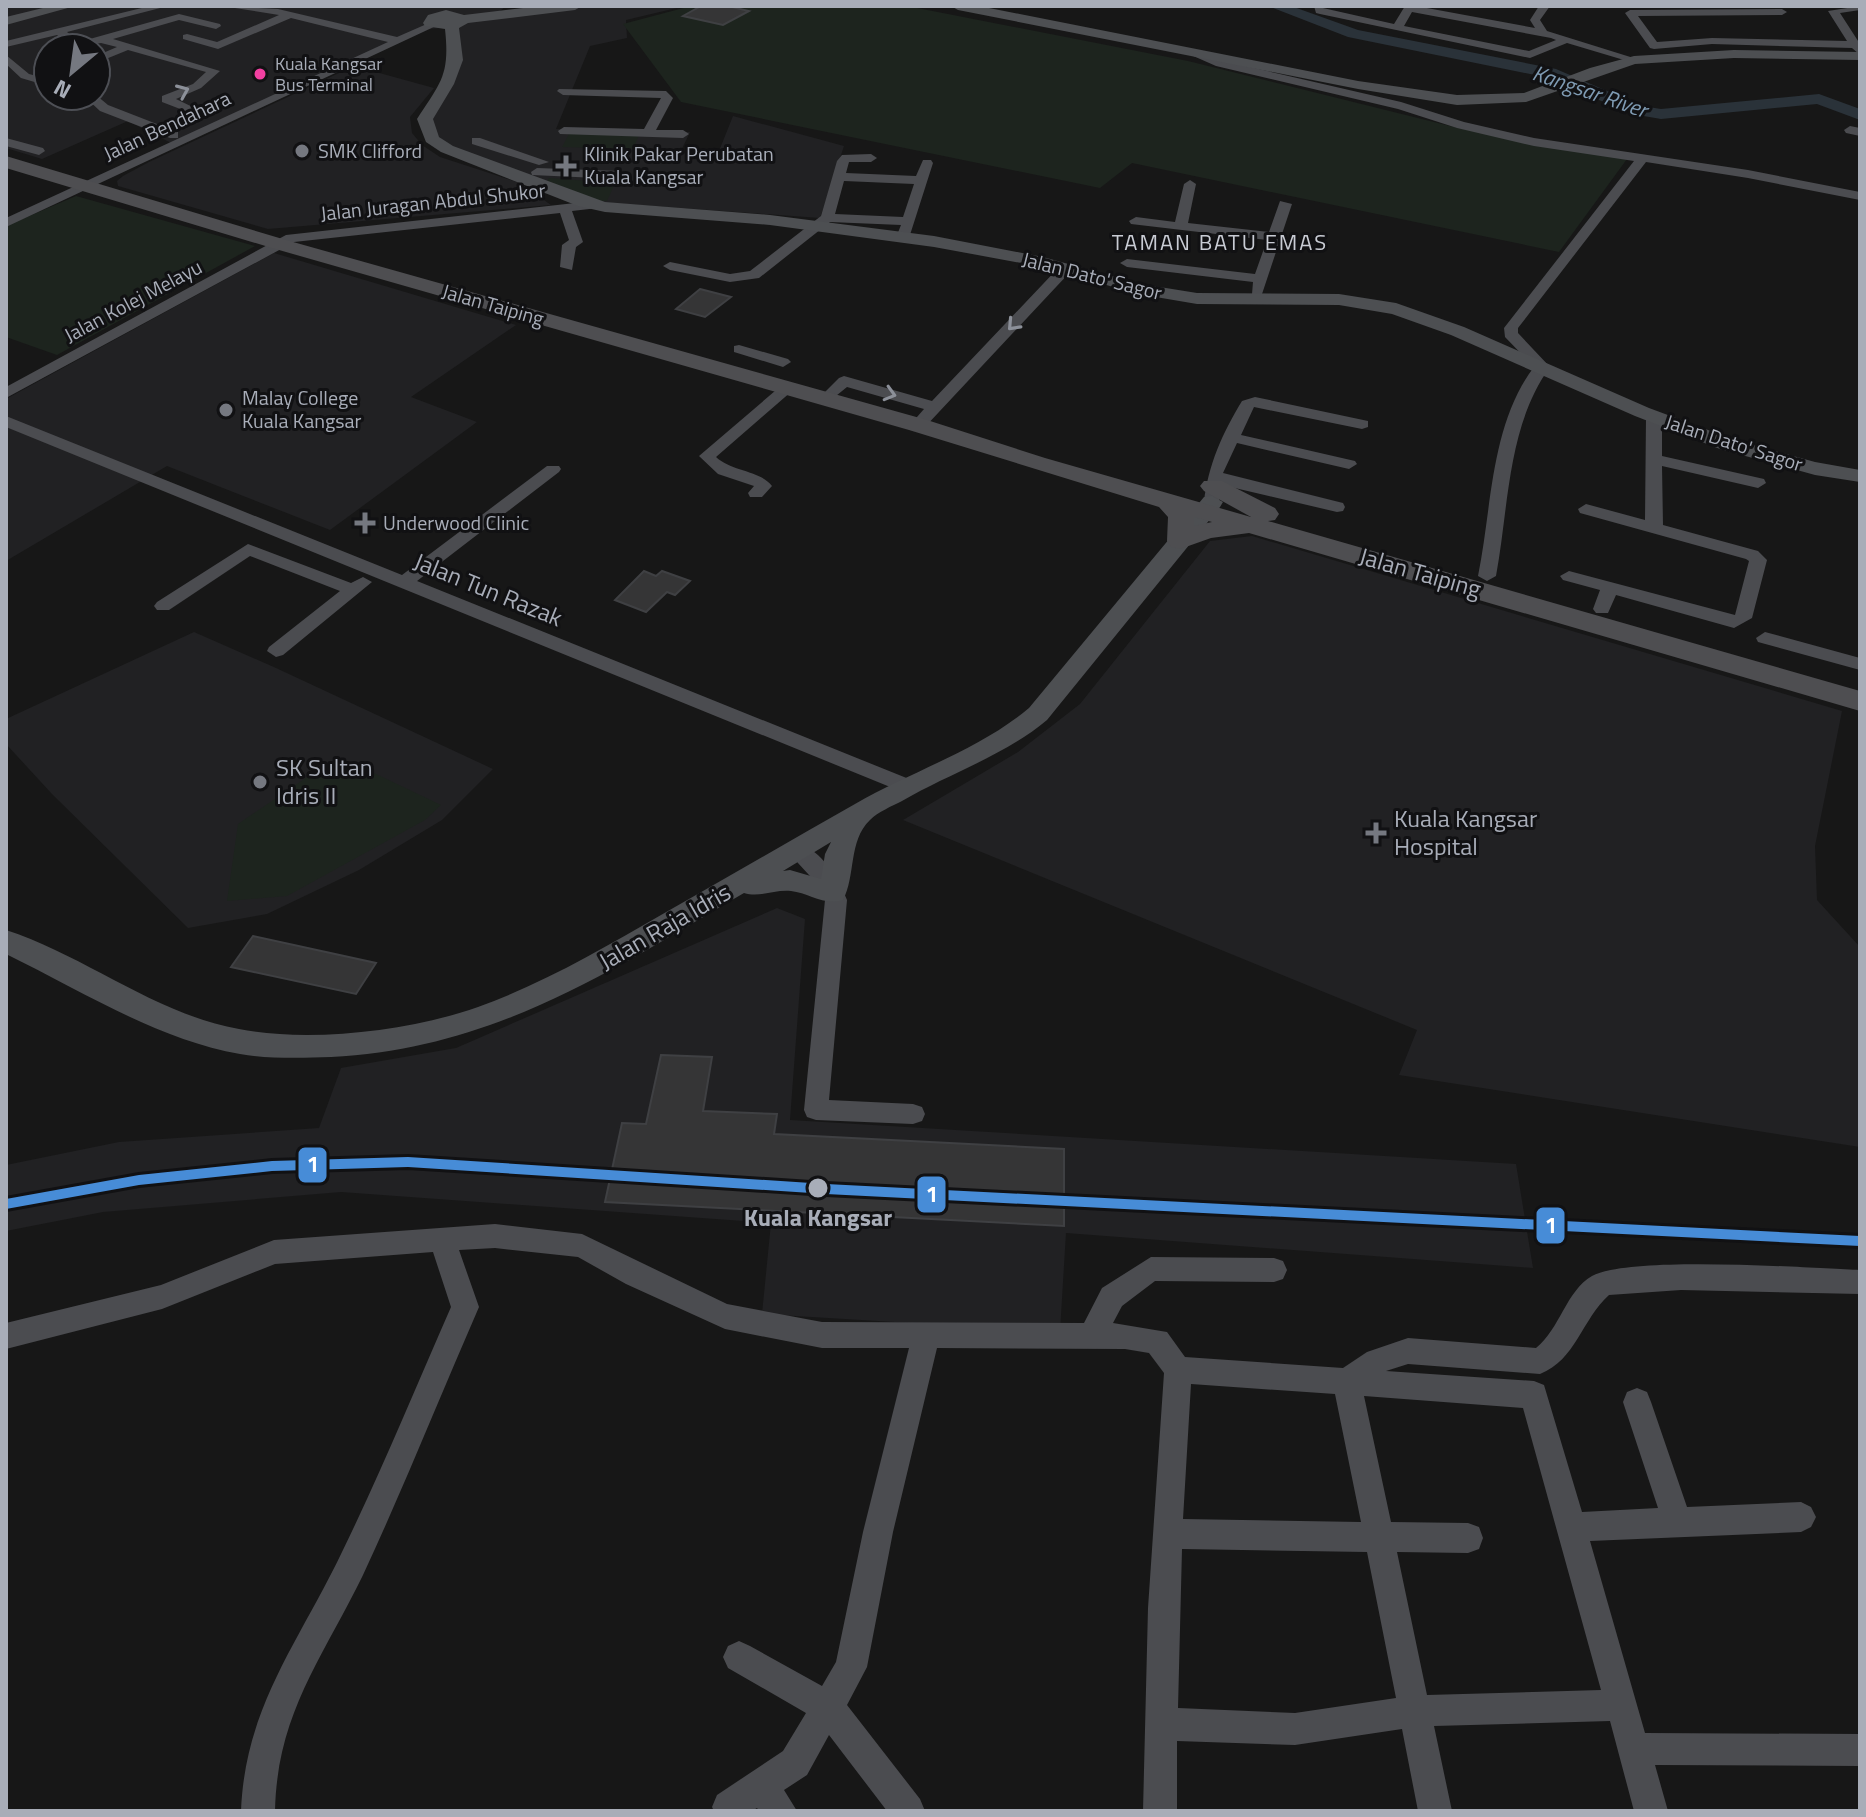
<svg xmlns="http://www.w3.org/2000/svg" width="1866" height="1817" font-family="'Titillium Web',sans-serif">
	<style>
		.built { fill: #212123; fill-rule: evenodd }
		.green { fill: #1d241e }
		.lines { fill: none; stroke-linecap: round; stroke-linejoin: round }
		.river { fill: #2a3239; fill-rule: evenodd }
		.building { fill: #353536; stroke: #3f4043; stroke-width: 2 }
		.minor { fill: #4b4c50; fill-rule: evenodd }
		.major { fill: #4d4f52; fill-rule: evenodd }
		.highway { fill: #4e4e51; fill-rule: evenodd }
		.rail-1-casing { stroke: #111113; stroke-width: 6 }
		.rail-1 { fill: #478cd7; fill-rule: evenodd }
		.oneway { stroke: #8c9099 }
		.bus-dot { fill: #f240a1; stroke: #111113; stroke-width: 3 }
		.poi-dot { fill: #757880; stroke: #111113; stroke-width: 3 }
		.stop-dot { fill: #a8adb8; stroke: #111113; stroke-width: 3 }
		.labels { text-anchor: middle; stroke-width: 6; stroke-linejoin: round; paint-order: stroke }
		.far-bus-label { font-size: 18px; fill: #a8adb8; stroke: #111113; text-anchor: start }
		.far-street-label { font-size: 20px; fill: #a8adb8; stroke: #111113 }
		.far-poi-label { font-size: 20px; fill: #a8adb8; stroke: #111113; text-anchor: start }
		.far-water-label { font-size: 22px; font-style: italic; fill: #7f9bb3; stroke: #111113 }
		.far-neighbourhood-label { font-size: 22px; letter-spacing: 2px; fill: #c9ccd4; stroke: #111113 }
		.street-label { font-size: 24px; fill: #a8adb8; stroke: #111113 }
		.poi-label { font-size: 24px; fill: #a8adb8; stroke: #111113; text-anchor: start }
		.stop-label { font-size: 24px; font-weight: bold; fill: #a8adb8; stroke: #111113 }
		.line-badge { stroke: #111113; stroke-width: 3 }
		.badge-label { font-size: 22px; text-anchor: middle; font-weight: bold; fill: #fff }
	</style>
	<rect width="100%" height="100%" fill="#171717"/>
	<!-- built -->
	<g class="built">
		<path d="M6 6H506L500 11 543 6H685L626 20 627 38 590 46 556 129 690 132 680 153 717 156 733 116 844 146 820 218 598 202 451 148 433 131 431 121 462 53 456 27 427 29 177 146 128 121 42 159 6 148ZM48 48H96V96H48Z"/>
		<path d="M354 66 434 88 410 117 412 133 422 145 440 157 520 183 551 205 268 229 118 186 117 181 123 176 149 162Z"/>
		<path d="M274 253 516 325 411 397 477 422 330 530 167 466 6 561V399Z"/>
		<path d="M1252 536 1842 711 1815 846 1817 900 1860 947V1147L1399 1075 1417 1030 903 820 1018 752 1080 704 1210 541Z"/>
		<path d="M194 632 276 668 493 769 442 820 359 870 267 914 188 928 52 794 6 744V719Z"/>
		<path d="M777 908 805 919 790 1120 1516 1164 1533 1268 1066 1233 1060 1332 762 1314 771 1223 341 1192 103 1212 6 1231V1165L119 1142 319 1128 341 1068 456 1048Z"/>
	</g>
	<!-- green -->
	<g class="green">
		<path d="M691 6H907L1188 61 1458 128 1627 159 1559 252 1132 163 1100 188 681 102 623 24Z"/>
		<path d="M569 134 639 135 633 149 562 147Z"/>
		<path d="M549 178 615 183 607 201H600L547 181Z"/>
		<path d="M76 196 255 246 57 355 6 337V226Z"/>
		<path d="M355 764 441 805 425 820 287 896 227 901 238 824 316 771 330 773Z"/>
	</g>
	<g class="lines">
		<!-- river -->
		<path class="river" d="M1268 6H1291L1358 30 1556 69 1642 106 1661 109 1819 94 1860 109V120L1817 104 1661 119 1632 114 1545 77 1348 37Z"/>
	</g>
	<!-- building -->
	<g class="building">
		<path d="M701 6H728L749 11 723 25 683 16Z"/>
		<path d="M700 289 731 297 705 317 676 309Z"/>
		<path d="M644 571 656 576 662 571 690 581 675 595 667 592 646 612 615 600Z"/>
		<path d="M253 936 376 963 356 994 231 967Z"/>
		<path d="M661 1055 712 1057 703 1111 777 1114 774 1134 1064 1149V1226L605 1202 622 1123 646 1124Z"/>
	</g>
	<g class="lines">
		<!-- minor -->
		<g class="minor">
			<path d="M150 6H168L67 32 79 42 179 14 220 24 221 26 216 29 179 20 113 39 220 71 201 88 176 99 203 112 173 130 178 132V138H170L100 111 84 96 96 95 108 105 162 126 188 112 162 102V96L193 84 206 72 128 50 96 63V56L117 47 101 43 73 48 57 35 6 47V41Z"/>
			<path d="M222 6 278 9 397 37 429 23 438 25 6 227V218L388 42 291 18 218 49 183 39V35L187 34 217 42 279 15Z"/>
			<path d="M1314 6 1394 24 1405 6H1416L1535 28 1530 20 1539 6H1550L1540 20 1547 31 1640 60 1634 63 1567 43 1530 58 1320 14 1316 13ZM1412 12 1551 38 1556 40 1529 51 1404 26Z"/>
			<path d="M1860 6V10L1840 13 1860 44 1859 54 1852 48 1712 44 1654 49 1650 48 1625 13 1630 10 1782 9 1787 12 1782 15 1638 16 1657 42 1712 38 1847 41 1828 11Z"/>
			<path d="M1195 50 1224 61 1401 102 1464 122 1534 138 1748 170 1860 192V200L1748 178 1646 162 1518 328V333L1550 367C1507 426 1509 506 1496 576L1487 581 1478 576C1492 508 1490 425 1534 367L1505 337 1504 328 1634 161 1534 146 1457 128 1398 109 1216 66 1191 55V51Z"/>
			<path d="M6 55 29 74 48 79V86L21 78 6 64Z"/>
			<path d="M559 89 666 91 673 98 656 130H683L689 134 683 138 560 134 558 131 564 127 644 129 661 98 563 95 557 91Z"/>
			<path d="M1850 126 1860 128V136L1846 133 1844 130Z"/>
			<path d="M6 138 43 148 45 151 39 155 6 146Z"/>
			<path d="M472 138H480L549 162 539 165 472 144Z"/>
			<path d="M842 155 871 154 877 158 871 162H849L846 173 916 176 923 160H931L933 163 909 238 897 235 901 225 830 222 759 278 730 282 670 270 663 266 670 262 730 274 750 271 821 216 837 161ZM844 181 914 184 903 217 835 214Z"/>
			<path d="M537 168 619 171 625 175 619 179 532 175 531 172Z"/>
			<path d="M1190 180 1196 184 1188 223 1269 232 1280 201 1292 204 1262 294H1252L1253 282 1127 267 1120 263 1127 259 1255 274 1267 240 1131 224 1129 221 1136 217 1175 222 1184 184Z"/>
			<path d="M593 201 600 205 598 208 572 211 583 242 576 247 572 270 560 267 562 245 569 240 560 213 294 242 6 398V387L286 235Z"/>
			<path d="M1066 264 1073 268 1071 271 924 428H912L910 425 924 409 847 387 826 404 818 399 839 378 844 376 932 401 1061 265Z"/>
			<path d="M739 345 788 359 791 362 783 367 734 352V346Z"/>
			<path d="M787 383 795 388 792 391 716 457C732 472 760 470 772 486L762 497H750L748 493 754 486 718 474 699 456 782 385Z"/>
			<path d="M1255 397 1368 421V427L1362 429 1254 407 1241 435 1355 461 1357 464 1349 469 1237 443 1223 473 1343 503 1345 507 1343 511 1337 512 1222 485 1218 506H1206L1204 502C1208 465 1223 432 1242 401Z"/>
			<path d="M1654 412 1662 417V456L1764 479 1766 483 1758 488 1662 466 1663 525 1758 551 1767 560 1752 618 1734 628 1616 595 1608 613H1596L1593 609 1600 590 1563 580 1560 576 1569 571 1735 615 1749 561 1746 559 1580 513 1578 509 1586 504 1645 520 1646 417Z"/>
			<path d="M6 416 402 575 547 466H559L561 469 559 472 417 581 914 781 917 786 914 791H900L6 427Z"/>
			<path d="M248 544 351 583 363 577 372 582 283 655 276 657 267 651 269 647 340 591 250 556 169 610H157L154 606 157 602Z"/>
			<path d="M1765 632 1860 658V670L1758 642 1756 638Z"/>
			<path d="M798 843C821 850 839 879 847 900L829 1100 913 1104 922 1107 925 1114 922 1121 913 1124 816 1120 807 1117 804 1110 825 900 820 887 787 851 790 846Z"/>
			<path d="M495 1224 582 1234 727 1304 822 1322 1084 1323 1102 1288 1151 1257 1274 1258 1283 1261 1287 1270 1283 1279 1274 1282 1155 1281 1122 1306 1113 1323 1167 1332 1185 1357 1343 1368 1367 1352 1408 1338 1536 1348C1560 1329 1566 1291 1592 1276 1630 1255 1809 1268 1860 1270V1294L1681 1290 1609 1295C1582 1319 1576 1360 1540 1374L1408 1364 1386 1371 1534 1381 1544 1385 1582 1512 1658 1508 1623 1402 1627 1392 1637 1388 1647 1392 1651 1402 1687 1507 1801 1502 1811 1507 1816 1517 1811 1527 1801 1532 1590 1541 1645 1733 1860 1734V1766L1655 1765 1668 1811H1634L1610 1721 1434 1726 1452 1811H1418L1402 1729 1295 1745 1177 1741V1811H1143L1148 1608 1164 1373 1149 1353 1125 1349 937 1348 893 1532 867 1667 847 1705 920 1799 925 1811H887L829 1735 807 1775 784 1790 797 1811H759L757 1808 752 1811H714L712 1807 717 1795 783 1751 806 1713 728 1668 723 1657 728 1646 739 1641 750 1646 822 1686 836 1662 863 1532 909 1348H822L725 1329 626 1284 578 1257 495 1248 459 1250 479 1307C440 1396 404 1487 363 1575 322 1659 277 1714 275 1811H241C245 1707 299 1642 342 1552 381 1472 415 1389 451 1307L433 1252 275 1264 162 1309 6 1349V1323L161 1285 274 1240ZM1191 1384 1335 1394 1361 1522 1183 1519ZM1364 1396 1523 1408 1601 1690 1427 1695 1397 1552 1468 1553 1479 1549 1483 1538 1479 1527 1468 1523 1391 1522ZM1182 1549 1367 1552 1396 1698 1295 1713 1178 1708Z"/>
		</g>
		<!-- major -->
		<g class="major">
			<path d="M51 6H75L6 25V17Z"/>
			<path d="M540 6H582L575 10 468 23 459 28 463 60 454 84 433 119 439 137 453 146 605 202 770 215 934 236 1043 257 1141 284 1197 293 1339 294 1396 303 1464 327 1649 408 1735 440 1815 462 1860 470V482L1815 475 1720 449 1635 416 1451 335 1392 314 1339 305 1197 304 1138 294 1043 267 934 247 770 225 605 212 578 206 441 152 426 142 417 119C441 82 450 75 445 29L425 26 423 23 428 15 446 10 464 15Z"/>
			<path d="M951 6H979L1358 81 1457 95 1524 93 1590 68 1634 56 1734 50 1860 52V60L1734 58 1635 64 1526 102 1457 105 1358 89 958 10Z"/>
			<path d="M1212 496 1223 502 1220 507 1047 720C1004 756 950 773 902 801 892 806 878 812 870 820 848 841 856 876 843 900 824 906 809 893 791 891 775 889 760 898 744 893 609 972 493 1049 331 1057 302 1058 269 1059 240 1054 158 1040 80 990 6 954V930C86 956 155 1014 239 1029 309 1043 410 1031 478 1007 542 984 602 949 661 915 726 878 790 841 855 804 912 771 979 750 1029 708L1204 497ZM831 842 825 854 821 879 790 870 783 871Z"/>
		</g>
		<!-- highway -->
		<path class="highway" d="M6 156 286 240 927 420 1045 458 1251 517 1204 491 1200 486 1204 481H1222L1275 508 1279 514 1275 520 1268 521 1860 691V711L1249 533 1211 538 1180 549 1171 547 1167 541 1168 517 1159 507 909 430 272 248 6 168ZM1194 517 1212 522 1194 526Z"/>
		<!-- rail-1 casing -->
		<g class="rail-1-casing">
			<path id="rail-1" d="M408 1157 826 1184 1860 1236V1246L826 1194 408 1167 272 1171 139 1185 6 1209V1199L139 1175 272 1161Z"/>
		</g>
		<!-- rail-1 -->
		<use href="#rail-1" class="rail-1"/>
	</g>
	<!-- one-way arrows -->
	<defs><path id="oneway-chevron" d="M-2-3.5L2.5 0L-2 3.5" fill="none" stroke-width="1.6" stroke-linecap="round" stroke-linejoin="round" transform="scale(2)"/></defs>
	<g class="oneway">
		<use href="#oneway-chevron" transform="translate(183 91) rotate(-23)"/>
		<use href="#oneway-chevron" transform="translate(1013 325) rotate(133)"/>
		<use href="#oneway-chevron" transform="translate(890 394) rotate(16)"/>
	</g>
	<!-- markers -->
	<circle class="bus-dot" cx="260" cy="74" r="7"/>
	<g class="poi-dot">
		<circle cx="302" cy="151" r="8"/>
		<path d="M562 154h8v8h8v8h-8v8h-8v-8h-8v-8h8z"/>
		<circle cx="226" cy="410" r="8"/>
		<path d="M361 511h8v8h8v8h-8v8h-8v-8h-8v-8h8z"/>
		<circle cx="260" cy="782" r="8"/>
		<path d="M1372 821h8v8h8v8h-8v8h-8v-8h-8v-8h8z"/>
	</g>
	<circle class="stop-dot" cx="818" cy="1188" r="11"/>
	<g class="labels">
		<!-- far-bus labels -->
		<g class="far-bus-label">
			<text x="275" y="70">Kuala Kangsar<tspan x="275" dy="21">Bus Terminal</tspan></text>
		</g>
		<!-- far-street labels -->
		<g class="far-street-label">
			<text transform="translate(167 126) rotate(-25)" y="7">Jalan Bendahara</text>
			<text transform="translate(433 202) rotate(-6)" y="7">Jalan Juragan Abdul Shukor</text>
			<text transform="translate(1092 276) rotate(14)" y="7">Jalan Dato' Sagor</text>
			<text transform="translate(133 301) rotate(-28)" y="7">Jalan Kolej Melayu</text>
			<text transform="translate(493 305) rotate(16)" y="7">Jalan Taiping</text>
			<text transform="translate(1734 443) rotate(18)" y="7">Jalan Dato' Sagor</text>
		</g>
		<!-- far-poi labels -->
		<g class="far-poi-label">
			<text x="318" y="158">SMK Clifford</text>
			<text x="584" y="161">Klinik Pakar Perubatan<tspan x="584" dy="23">Kuala Kangsar</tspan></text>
			<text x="242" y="405">Malay College<tspan x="242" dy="23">Kuala Kangsar</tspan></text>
			<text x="383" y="530">Underwood Clinic</text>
		</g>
		<!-- far-water labels -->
		<g class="far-water-label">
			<text transform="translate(1590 91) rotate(19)" y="8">Kangsar River</text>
		</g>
		<!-- far-neighbourhood labels -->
		<g class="far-neighbourhood-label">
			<text x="1220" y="250">TAMAN BATU EMAS</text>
		</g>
		<!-- street labels -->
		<g class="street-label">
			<text transform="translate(1420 573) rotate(16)" y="8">Jalan Taiping</text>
			<text transform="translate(488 590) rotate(22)" y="8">Jalan Tun Razak</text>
			<text transform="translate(665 927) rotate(-30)" y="8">Jalan Raja Idris</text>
		</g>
		<!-- poi labels -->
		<g class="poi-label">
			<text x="276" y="776">SK Sultan<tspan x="276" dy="28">Idris II</tspan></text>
			<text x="1394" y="827">Kuala Kangsar<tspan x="1394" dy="28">Hospital</tspan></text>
		</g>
		<!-- stop labels -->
		<g class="stop-label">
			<text x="818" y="1226">Kuala Kangsar</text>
		</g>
	</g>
	<g class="line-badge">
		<rect x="297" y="1146" width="31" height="38" rx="8" fill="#478cd7"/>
		<rect x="916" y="1175" width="31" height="39" rx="8" fill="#478cd7"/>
		<rect x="1535" y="1206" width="31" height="39" rx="8" fill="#478cd7"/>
	</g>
	<g class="badge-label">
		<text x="313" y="1172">1</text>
		<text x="932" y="1202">1</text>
		<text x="1551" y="1233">1</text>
	</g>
	<!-- border -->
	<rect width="1866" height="1817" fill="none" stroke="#a8adb8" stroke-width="16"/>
	<!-- north arrow -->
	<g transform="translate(72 72) rotate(209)"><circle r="38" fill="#111113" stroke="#4d4f55" stroke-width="2"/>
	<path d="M0-6L14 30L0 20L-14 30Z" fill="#757880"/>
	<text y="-12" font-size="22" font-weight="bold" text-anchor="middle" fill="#a8adb8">N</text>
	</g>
</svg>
